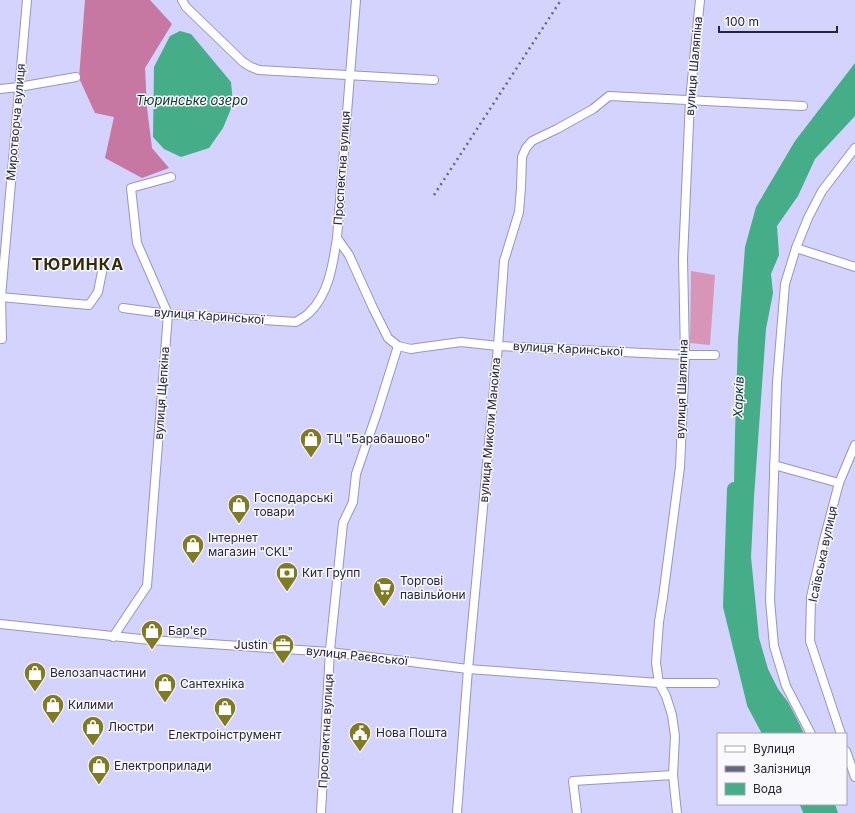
<svg xmlns="http://www.w3.org/2000/svg" width="855" height="813" font-family="Inter,sans-serif">
	<style>
		.green { fill: #d796b8 }
		.forest { fill: #c677a2 }
		.water { fill: #45ad88 }
		.lines { fill: none; stroke-linecap: round; stroke-linejoin: round }
		.river { stroke: #45ad88; stroke-width: 14 }
		.minor-casing { stroke: #9794c6; stroke-width: 10 }
		.minor { stroke: #fff; stroke-width: 8 }
		.rail { stroke: #666581; stroke-width: 2.5; stroke-dasharray: 2 4; stroke-linecap: butt }
		.labels { text-anchor: middle; stroke-width: 3; stroke-linejoin: round; paint-order: stroke }
		.street-label { font-size: 12px; fill: #262539; stroke: #f8f8fd }
		.poi-label { font-size: 12px; fill: #262539; stroke: #f8f8fd; text-anchor: start }
		.water-label { font-size: 13px; font-style: italic; fill: #093829; stroke: #f8f8fd }
		.district-label { font-size: 16px; font-weight: bold; letter-spacing: 1px; fill: #302d02; stroke: #f8f8fd }
	</style>
	<rect width="100%" height="100%" fill="#d4d3fd"/>
	<!-- green -->
	<path class="green" d="M691 271 715 275 710 345 690 343Z"/>
	<!-- forest -->
	<path class="forest" d="M85 0H150L172 24 145 68 147 108 152 148 169 168 142 178 105 158 114 117 95 113 79 78Z"/>
	<!-- water -->
	<g class="water">
		<path d="M180 31 191 34 231 82 233 104 223 128 209 148 181 157 164 149 153 137 154 67 170 36Z"/>
		<path d="M855 63V116L815 159 798 196 777 226 779 255 771 274 773 293 766 329 754 497 751 557 759 638 768 669 778 689 788 702 800 725 804 734H772L768 722 751 683 733 618 734 483 735 433 738 340 745 247 756 207 795 141Z"/>
		<path d="M811 804H835L838 813H813Z"/>
	</g>
	<g class="lines">
		<!-- river -->
		<g class="river">
			<path d="M734 489 730 606 754 704 770 734"/>
			<path d="M807 804 811 813"/>
		</g>
		<!-- minor casing -->
		<g class="minor-casing">
			<g id="minor">
				<path d="M182 0 186 7 243 62 251 67 259 70 434 80"/>
				<path d="M0 89 19 87 76 77"/>
				<path d="M337 238 349 255 373 308 388 338 398 346 411 349 417 348 461 342 498 346 685 355H715"/>
				<path d="M796 248 855 267"/>
				<path d="M0 297 89 305 98 292 102 272"/>
				<path d="M123 308 168 314 296 322C300 319 305 317 309 313 329 294 333 264 337 238L356 0"/>
				<path d="M2 339 1 297 27 0"/>
				<path d="M774 465 839 483"/>
				<path d="M0 624 150 640 330 652 468 669 659 683H715"/>
				<path d="M113 637 147 586 168 314 137 243 131 188 171 177"/>
				<path d="M811 734 786 686 774 646 770 600 777 382 785 284 796 248 808 218 822 191 855 148"/>
				<path d="M841 734 810 641 811 597 824 540 839 483 855 445"/>
				<path d="M846 751 855 777"/>
				<path d="M321 813 330 650 343 523 353 502 356 474 377 413 398 346"/>
				<path d="M457 813 468 669 498 346 504 261 519 212 521 188 522 157 526 148 532 141 557 129 593 109 609 96 803 106"/>
				<path d="M577 813 573 781 673 775"/>
				<path d="M677 813 673 775 675 736 672 715 666 696 659 683 656 663 659 622 663 597 680 467 685 355 683 259 690 100 700 0"/>
			</g>
		</g>
		<!-- minor -->
		<use href="#minor" class="minor"/>
		<!-- rail -->
		<path class="rail" d="M434 195 561 0"/>
	</g>
	<!-- icons -->
	<defs>
		<g id="shop-pin" transform="scale(1.15)"><path d="M0 17L-7.5 6A9.5 9.5 0 1 1 7.5 6Z" fill="#807b22" stroke="#f8f8fd"/><path d="M-5-2.5h2.3a2.7 3.5 0 0 1 5.4 0H5L5.5 6h-11ZM-1.5-2.5h3a1.5 2.3 0 0 0-3 0Z" fill="#fff"/></g>
		<g id="bank-pin" transform="scale(1.15)"><path d="M0 17L-7.5 6A9.5 9.5 0 1 1 7.5 6Z" fill="#807b22" stroke="#f8f8fd"/><path d="M-6-4H6V4H-6ZM0-2.3a2.3 2.3 0 1 0 0 4.6a2.3 2.3 0 1 0 0-4.6Z" fill="#fff"/></g>
		<g id="supermarket-pin" transform="scale(1.15)"><path d="M0 17L-7.5 6A9.5 9.5 0 1 1 7.5 6Z" fill="#807b22" stroke="#f8f8fd"/><path d="M-6-5.5h2.5l.6 2H6L4.5 2H-2.5L-4.4-4H-6ZM-1.5 3.2a1.3 1.3 0 1 0 .1 0ZM3 3.2a1.3 1.3 0 1 0 .1 0Z" fill="#fff"/></g>
		<g id="office-pin" transform="scale(1.15)"><path d="M0 17L-7.5 6A9.5 9.5 0 1 1 7.5 6Z" fill="#807b22" stroke="#f8f8fd"/><path d="M-6-3h4V-5.5h4V-3h4V5H-6ZM-1-4.5V-3h2v-1.5ZM-6 0V1H6V0Z" fill="#fff"/></g>
		<g id="civic-pin" transform="scale(1.15)"><path d="M0 17L-7.5 6A9.5 9.5 0 1 1 7.5 6Z" fill="#807b22" stroke="#f8f8fd"/><path d="M-.6-6.5H3V-4.5H.6V-3L4-1V1h2V6H-6V1h2V-1L-.6-3ZM-1.2 2.5V6h2.4V2.5Z" fill="#fff"/></g>
	</defs>
	<g fill-rule="evenodd">
		<use href="#shop-pin" x="311" y="439"/>
		<use href="#shop-pin" x="239" y="505"/>
		<use href="#shop-pin" x="193" y="545"/>
		<use href="#bank-pin" x="287" y="573"/>
		<use href="#supermarket-pin" x="384" y="588"/>
		<use href="#shop-pin" x="152" y="631"/>
		<use href="#office-pin" x="283" y="645"/>
		<use href="#shop-pin" x="35" y="673"/>
		<use href="#shop-pin" x="165" y="684"/>
		<use href="#shop-pin" x="53" y="705"/>
		<use href="#shop-pin" x="225" y="708"/>
		<use href="#shop-pin" x="93" y="727"/>
		<use href="#civic-pin" x="360" y="733"/>
		<use href="#shop-pin" x="99" y="766"/>
	</g>
	<g class="labels">
		<!-- street labels -->
		<g class="street-label">
			<text transform="translate(694 66) rotate(-85)" y="4">вулиця Шаляпіна</text>
			<text transform="translate(16 122) rotate(-85)" y="4">Миротворча вулиця</text>
			<text transform="translate(342 168) rotate(-86)" y="4">Проспектна вулиця</text>
			<text transform="translate(209 316) rotate(4)" y="4">вулиця Каринської</text>
			<text transform="translate(568 349) rotate(3)" y="4">вулиця Каринської</text>
			<text transform="translate(682 389) rotate(-88)" y="4">вулиця Шаляпіна</text>
			<text transform="translate(162 393) rotate(-86)" y="4">вулиця Щепкіна</text>
			<text transform="translate(490 430) rotate(-85)" y="4">вулиця Миколи Манойла</text>
			<text transform="translate(823 554) rotate(-78)" y="4">Ісаївська вулиця</text>
			<text transform="translate(357 656) rotate(6)" y="4">вулиця Раєвської</text>
			<text transform="translate(326 731) rotate(-87)" y="4">Проспектна вулиця</text>
		</g>
		<!-- poi labels -->
		<g class="poi-label">
			<text x="326" y="443">ТЦ "Барабашово"</text>
			<text x="254" y="502">Господарські<tspan x="254" dy="14">товари</tspan></text>
			<text x="208" y="542">Інтернет<tspan x="208" dy="14">магазин "CKL"</tspan></text>
			<text x="302" y="577">Кит Групп</text>
			<text x="400" y="585">Торгові<tspan x="400" dy="14">павільйони</tspan></text>
			<text x="168" y="635">Бар'єр</text>
			<text x="268" y="649" text-anchor="end">Justin</text>
			<text x="50" y="677">Велозапчастини</text>
			<text x="180" y="688">Сантехніка</text>
			<text x="68" y="709">Килими</text>
			<text x="108" y="731">Люстри</text>
			<text x="376" y="737">Нова Пошта</text>
			<text x="225" y="739" text-anchor="middle">Електроінструмент</text>
			<text x="114" y="770">Електроприлади</text>
		</g>
		<!-- water labels -->
		<g class="water-label">
			<text x="192" y="105">Тюринське озеро</text>
			<text transform="translate(738 397) rotate(-88)" y="5">Харків</text>
		</g>
		<!-- district labels -->
		<g class="district-label">
			<text x="78" y="270">ТЮРИНКА</text>
		</g>
	</g>
	<!-- legend -->
	<rect x="717" y="733" width="130" height="72" fill="#f8f8fd" stroke="#a4a4af"/>
	<rect x="725" y="746" width="20" height="6" fill="#ffffff" stroke="#a4a4af"/>
	<text x="753" y="753" font-size="12" fill="#262539">Вулиця</text>
	<rect x="725" y="766" width="20" height="6" fill="#666581" stroke="#a4a4af"/>
	<text x="753" y="773" font-size="12" fill="#262539">Залізниця</text>
	<rect x="725" y="783" width="20" height="12" fill="#45ad88" stroke="#a4a4af"/>
	<text x="753" y="793" font-size="12" fill="#262539">Вода</text>
	<!-- scale -->
	<path d="M719 26v6h118v-6" fill="none" stroke="#262539" stroke-width="2"/>
	<text x="725" y="26" font-size="12" fill="#262539" stroke="#f8f8fd" stroke-width="3" paint-order="stroke">100 m</text>
</svg>
